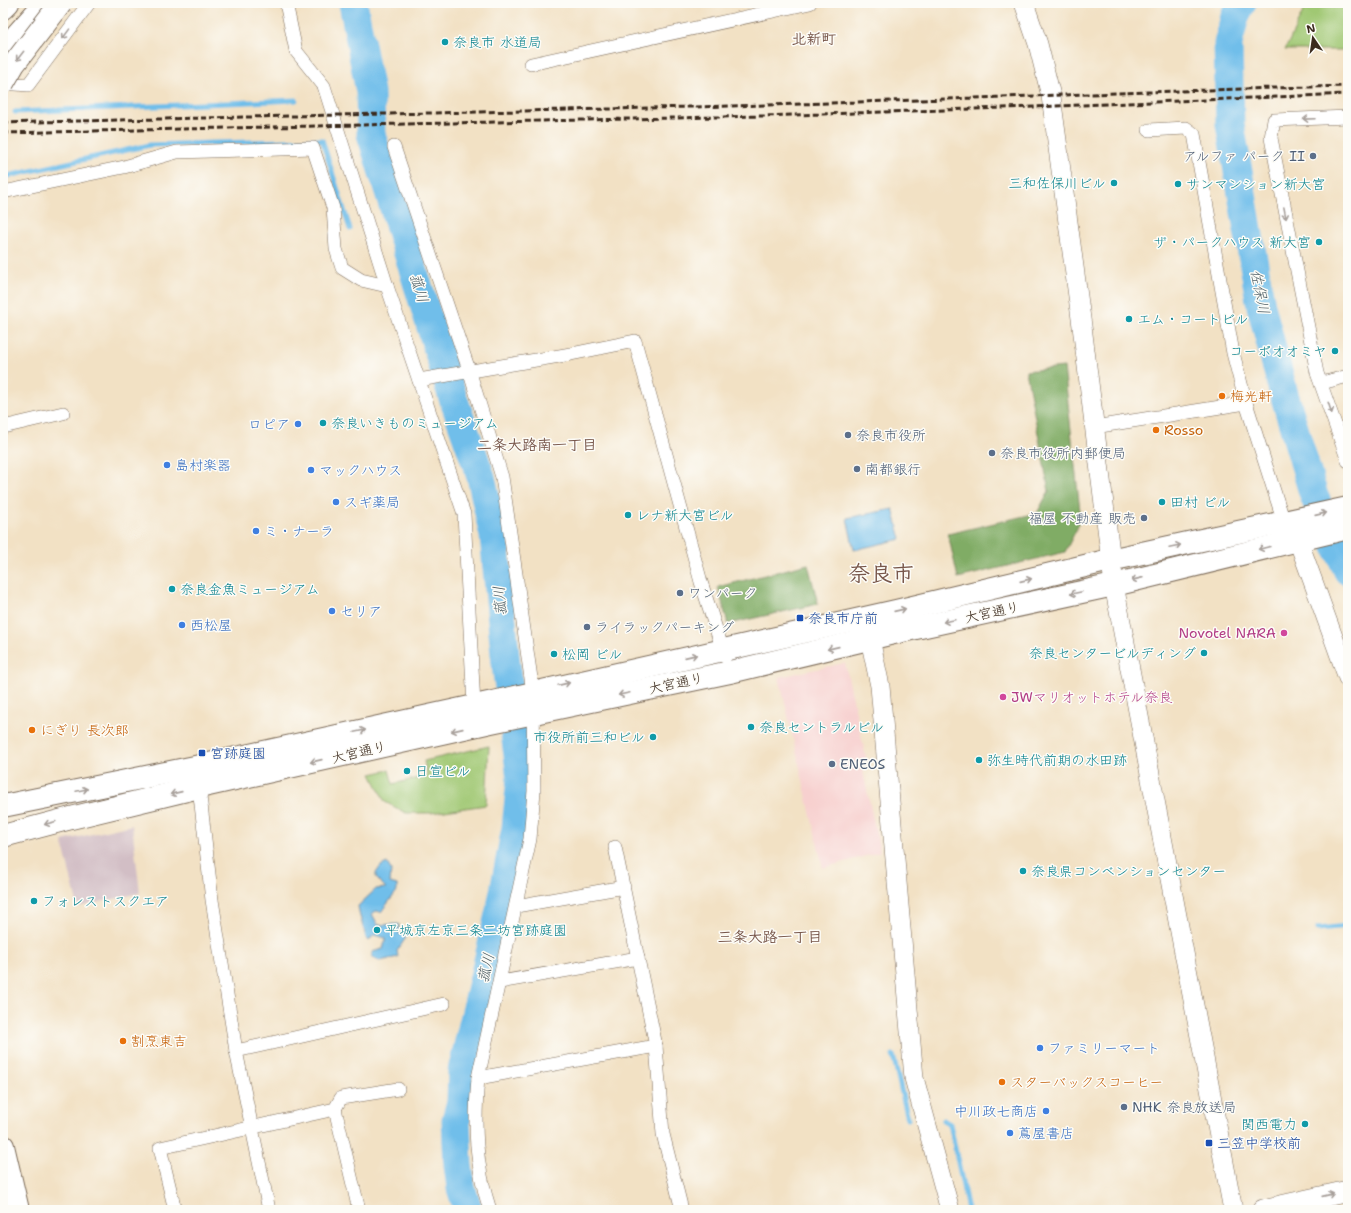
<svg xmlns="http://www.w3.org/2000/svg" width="1351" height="1213" font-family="'Shantell Sans','Klee One',sans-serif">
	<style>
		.built { fill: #f7d0cf }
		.industrial { fill: #d2bec5 }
		.green { fill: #a0c873; stroke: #6e7948 }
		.forest { fill: #80ac65; stroke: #5e6b42 }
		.water { fill: #6fbeea; stroke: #557484 }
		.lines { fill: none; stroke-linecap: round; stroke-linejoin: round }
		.stream { stroke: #6fbeea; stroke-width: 5 }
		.river { stroke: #6fbeea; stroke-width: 29 }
		.street-casing { stroke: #7b6a58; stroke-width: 14 }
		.secondary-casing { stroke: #7b6a58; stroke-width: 20 }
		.primary-casing { stroke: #7b6a58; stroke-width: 22 }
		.highway-casing { stroke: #7b6a58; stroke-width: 24 }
		.street { stroke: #fff; stroke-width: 13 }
		.secondary { stroke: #fff; stroke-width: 19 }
		.primary { stroke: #fff; stroke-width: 21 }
		.highway { stroke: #fff; stroke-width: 22 }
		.rail { stroke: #3b2a1e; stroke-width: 3; stroke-dasharray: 6 3; stroke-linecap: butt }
		.highway-bridge-casing { stroke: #7b6a58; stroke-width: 24; stroke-linecap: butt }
		.highway-bridge { stroke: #fff; stroke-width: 22 }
		.oneway { stroke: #a79f9a }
		.culture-dot { fill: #0f9aa8; stroke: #fdfcf7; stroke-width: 1.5 }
		.service-dot { fill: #5c6f8a; stroke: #fdfcf7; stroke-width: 1.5 }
		.food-dot { fill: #e8710a; stroke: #fdfcf7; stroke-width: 1.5 }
		.shop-dot { fill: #3f7fe0; stroke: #fdfcf7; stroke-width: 1.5 }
		.transit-dot { fill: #1a4fb4; stroke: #fdfcf7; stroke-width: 1.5 }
		.hotel-dot { fill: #d1479c; stroke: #fdfcf7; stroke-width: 1.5 }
		.labels { text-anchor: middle; stroke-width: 3; stroke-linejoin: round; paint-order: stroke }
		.culture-label { font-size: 14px; fill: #0d838f; stroke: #fdfcf7; text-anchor: start }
		.service-label { font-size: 14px; fill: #4e5e75; stroke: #fdfcf7; text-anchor: start }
		.food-label { font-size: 14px; fill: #c56008; stroke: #fdfcf7; text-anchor: start }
		.shop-label { font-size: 14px; fill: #366cbe; stroke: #fdfcf7; text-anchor: start }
		.street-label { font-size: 14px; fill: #3b2a1e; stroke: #fdfcf7 }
		.transit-label { font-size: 14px; fill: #164399; stroke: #fdfcf7; text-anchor: start }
		.hotel-label { font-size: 14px; fill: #b23c85; stroke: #fdfcf7; text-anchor: end }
		.neighbourhood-label { font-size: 15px; font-weight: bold; fill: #78574b; stroke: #fdfcf7 }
		.water-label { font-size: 15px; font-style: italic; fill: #4d5e65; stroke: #fdfcf7 }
		.town-label { font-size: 22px; font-weight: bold; fill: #78574b; stroke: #fdfcf7 }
	</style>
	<rect width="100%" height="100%" fill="#fdfcf7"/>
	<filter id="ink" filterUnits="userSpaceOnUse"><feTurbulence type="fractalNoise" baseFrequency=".025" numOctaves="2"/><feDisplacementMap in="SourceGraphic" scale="8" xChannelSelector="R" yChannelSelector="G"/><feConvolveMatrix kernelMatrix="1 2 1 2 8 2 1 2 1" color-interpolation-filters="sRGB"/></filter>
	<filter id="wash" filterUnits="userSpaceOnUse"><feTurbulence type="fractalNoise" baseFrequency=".012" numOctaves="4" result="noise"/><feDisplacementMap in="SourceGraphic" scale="16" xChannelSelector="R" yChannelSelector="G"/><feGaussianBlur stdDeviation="0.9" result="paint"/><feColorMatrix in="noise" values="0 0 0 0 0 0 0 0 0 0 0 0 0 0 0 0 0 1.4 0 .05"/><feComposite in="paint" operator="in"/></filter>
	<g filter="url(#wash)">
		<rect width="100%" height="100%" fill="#f2e1c4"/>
		<!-- built -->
		<path class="built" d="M845 663 867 762 862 766 880 852 823 868 779 677Z"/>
		<!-- industrial -->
		<path class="industrial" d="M132 825 140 893 78 907 62 841Z"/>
		<!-- green -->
		<g class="green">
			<path d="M1307 3H1348V50H1285Z"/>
			<path d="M489 746 486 805 431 813H406L385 802 371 774 389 770 393 784 427 776 424 761Z"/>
		</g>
		<!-- forest -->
		<g class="forest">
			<path d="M1064 367 1081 520 1065 552 958 578 948 534 1037 513 1049 491 1026 371Z"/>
			<path d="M808 564 818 604 728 624 718 587Z"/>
		</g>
		<!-- water -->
		<g class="water">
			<path d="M893 509 901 539 854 550 847 518Z"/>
			<path d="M387 863 391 870 390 883 397 885V891L381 912 376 911 372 914 378 925 399 924V934H406L405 939 397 951 398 957 380 961 372 957V952L383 949 386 938 374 935 369 941 366 938C364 926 359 918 358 906L376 889 386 888 376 878V873L381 866Z"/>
		</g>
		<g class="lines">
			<!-- stream -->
			<g class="stream">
				<path d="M15 112 296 100"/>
				<path d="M3 177 150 145 322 140 350 229"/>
				<path d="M1318 929 1348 926"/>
				<path d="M893 1055 908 1119"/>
				<path d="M943 1120 950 1124 968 1210"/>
			</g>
			<!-- river -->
			<g class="river">
				<path d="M353 3 370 92 371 134 452 395 481 477 494 536 506 665 521 778 516 828 502 902 462 1071 461 1102 456 1120 458 1165 461 1188 468 1210"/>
				<path d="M1242 3 1235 16 1228 44 1230 124 1261 306 1282 387 1314 496 1348 571"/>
			</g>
		</g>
	</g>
	<g filter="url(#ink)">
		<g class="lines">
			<!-- street casing -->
			<g class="street-casing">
				<g id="street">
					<path d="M286 3 296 51 324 86 387 286 464 514 474 706"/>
					<path d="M531 64 810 3"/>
					<path d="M3 83 28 85 89 3"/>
					<path d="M1348 117 1274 120 1271 138 1317 373 1348 461"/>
					<path d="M1149 130 1186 128 1194 134 1233 353 1246 403 1284 522"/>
					<path d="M394 147 469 370 502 477 533 692 534 791 530 839 478 1078C474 1126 475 1164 490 1210"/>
					<path d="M3 192 124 167 177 152 313 148 333 208 336 249 342 268 361 280 387 286"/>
					<path d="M419 380 571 354 635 341 701 582 725 657"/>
					<path d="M1322 383 1348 376"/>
					<path d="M3 427 63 413"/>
					<path d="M1094 427 1246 403"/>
					<path d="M199 787 212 900 236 1051 269 1210"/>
					<path d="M615 847 656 1046 663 1134 682 1210"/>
					<path d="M516 906 624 887"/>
					<path d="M500 982 638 958"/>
					<path d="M236 1051 444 1004"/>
					<path d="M478 1078 656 1046"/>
					<path d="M335 1109 359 1210"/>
					<path d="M175 1210 160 1148 335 1109 341 1098 398 1089"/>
				</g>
			</g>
			<!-- secondary casing -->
			<g class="secondary-casing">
				<g id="secondary">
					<path d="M1024 3 1038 44 1051 96 1082 326 1114 585 1233 1210"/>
					<path d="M1298 540 1348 678"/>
					<path d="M870 639 880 686 914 1078 950 1210"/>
				</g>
			</g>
			<!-- primary casing -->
			<g class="primary-casing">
				<path id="primary" d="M1263 1210 1348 1191"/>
			</g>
			<!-- highway casing -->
			<g class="highway-casing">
				<g id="highway">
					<path d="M3 8 8 3"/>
					<path d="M3 50 45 3"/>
					<path d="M3 806 195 767 493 702 896 611 1110 560 1348 508"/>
					<path d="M3 836 71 818 199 787 491 722 730 672 902 631 1114 585 1348 528"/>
					<path d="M3 1146 18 1210"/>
				</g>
			</g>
			<!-- street -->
			<use href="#street" class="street"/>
			<!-- secondary -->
			<use href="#secondary" class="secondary"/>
			<!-- primary -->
			<use href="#primary" class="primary"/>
			<!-- highway -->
			<use href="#highway" class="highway"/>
			<!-- rail -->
			<g class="rail">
				<path d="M3 123C258 116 512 112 767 105 961 99 1154 91 1348 86"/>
				<path d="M3 133 763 116 1033 107 1348 94"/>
			</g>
			<!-- highway-bridge casing -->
			<g class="highway-bridge-casing">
				<path id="highway-bridge" d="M3 83 14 64 61 3"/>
			</g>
			<!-- highway-bridge -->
			<use href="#highway-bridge" class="highway-bridge"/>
		</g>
		<!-- one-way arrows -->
		<defs><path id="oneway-shaft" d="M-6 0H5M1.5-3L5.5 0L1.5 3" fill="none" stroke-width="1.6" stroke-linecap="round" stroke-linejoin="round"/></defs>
		<g class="oneway">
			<use href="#oneway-shaft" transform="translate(66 34) rotate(126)"/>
			<use href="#oneway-shaft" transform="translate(20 56) rotate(128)"/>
			<use href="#oneway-shaft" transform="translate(1309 119) rotate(178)"/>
			<use href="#oneway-shaft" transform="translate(1285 213) rotate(79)"/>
			<use href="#oneway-shaft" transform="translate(1330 408) rotate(72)"/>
			<use href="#oneway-shaft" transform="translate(1321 514) rotate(-13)"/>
			<use href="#oneway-shaft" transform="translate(1175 546) rotate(-12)"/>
			<use href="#oneway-shaft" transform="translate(1264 548) rotate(166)"/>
			<use href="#oneway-shaft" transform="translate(1137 579) rotate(167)"/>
			<use href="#oneway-shaft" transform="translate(1026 580) rotate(-13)"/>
			<use href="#oneway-shaft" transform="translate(1076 593) rotate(168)"/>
			<use href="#oneway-shaft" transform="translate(900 610) rotate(-13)"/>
			<use href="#oneway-shaft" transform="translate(949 621) rotate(168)"/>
			<use href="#oneway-shaft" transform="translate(833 648) rotate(167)"/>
			<use href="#oneway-shaft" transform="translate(691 656) rotate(-13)"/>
			<use href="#oneway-shaft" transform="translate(564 684) rotate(-13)"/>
			<use href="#oneway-shaft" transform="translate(624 694) rotate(168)"/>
			<use href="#oneway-shaft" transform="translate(457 730) rotate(167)"/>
			<use href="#oneway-shaft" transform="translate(360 731) rotate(-12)"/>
			<use href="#oneway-shaft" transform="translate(316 761) rotate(167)"/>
			<use href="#oneway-shaft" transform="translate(82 790) rotate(-12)"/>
			<use href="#oneway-shaft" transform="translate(176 793) rotate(167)"/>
			<use href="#oneway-shaft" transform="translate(50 823) rotate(165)"/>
			<use href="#oneway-shaft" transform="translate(1328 1195) rotate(-13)"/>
		</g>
	</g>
	<!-- markers -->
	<g class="culture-dot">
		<circle cx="445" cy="42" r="4"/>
		<circle cx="1114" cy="183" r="4"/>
		<circle cx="1178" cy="184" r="4"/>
		<circle cx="1319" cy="242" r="4"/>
		<circle cx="1129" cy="319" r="4"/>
		<circle cx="1335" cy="351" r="4"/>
		<circle cx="323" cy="423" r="4"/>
		<circle cx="1162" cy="502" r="4"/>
		<circle cx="628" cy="515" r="4"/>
		<circle cx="172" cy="589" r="4"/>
		<circle cx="1204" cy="653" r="4"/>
		<circle cx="554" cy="654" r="4"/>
		<circle cx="751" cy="727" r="4"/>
		<circle cx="653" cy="737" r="4"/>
		<circle cx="979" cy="760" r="4"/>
		<circle cx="407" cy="771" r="4"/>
		<circle cx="1023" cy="871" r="4"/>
		<circle cx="34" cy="901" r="4"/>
		<circle cx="377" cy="930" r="4"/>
		<circle cx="1305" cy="1124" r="4"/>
	</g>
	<g class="service-dot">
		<circle cx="1313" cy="156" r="4"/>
		<circle cx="848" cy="435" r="4"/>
		<circle cx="992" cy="453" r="4"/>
		<circle cx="857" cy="469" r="4"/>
		<circle cx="1144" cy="518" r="4"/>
		<circle cx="680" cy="593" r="4"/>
		<circle cx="587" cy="627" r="4"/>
		<circle cx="832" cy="764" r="4"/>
		<circle cx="1124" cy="1107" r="4"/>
	</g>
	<g class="food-dot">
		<circle cx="1222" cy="396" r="4"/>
		<circle cx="1156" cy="430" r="4"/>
		<circle cx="32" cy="730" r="4"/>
		<circle cx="123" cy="1041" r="4"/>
		<circle cx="1002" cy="1082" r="4"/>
	</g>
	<g class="shop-dot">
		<circle cx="298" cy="424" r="4"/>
		<circle cx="167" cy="465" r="4"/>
		<circle cx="311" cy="470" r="4"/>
		<circle cx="336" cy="502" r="4"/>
		<circle cx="256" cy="531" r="4"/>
		<circle cx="332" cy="611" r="4"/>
		<circle cx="182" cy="625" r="4"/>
		<circle cx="1040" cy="1048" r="4"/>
		<circle cx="1046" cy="1111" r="4"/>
		<circle cx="1010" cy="1133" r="4"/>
	</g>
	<g class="transit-dot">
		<rect x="796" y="614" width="8" height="8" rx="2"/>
		<rect x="198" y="749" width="8" height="8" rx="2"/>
		<rect x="1205" y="1139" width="8" height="8" rx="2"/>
	</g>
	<g class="hotel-dot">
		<circle cx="1284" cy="633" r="4"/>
		<circle cx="1003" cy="697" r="4"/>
	</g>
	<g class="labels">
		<!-- culture labels -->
		<g class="culture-label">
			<text x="453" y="47">奈良市 水道局</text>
			<text x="1106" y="188" text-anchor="end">三和佐保川ビル</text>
			<text x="1186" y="189">サンマンション新大宮</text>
			<text x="1311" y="247" text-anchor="end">ザ・パークハウス 新大宮</text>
			<text x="1137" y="324">エム・コートビル</text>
			<text x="1327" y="356" text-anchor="end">コーポオオミヤ</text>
			<text x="331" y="428">奈良いきものミュージアム</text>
			<text x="1170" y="507">田村 ビル</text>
			<text x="636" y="520">レナ新大宮ビル</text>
			<text x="180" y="594">奈良金魚ミュージアム</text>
			<text x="1196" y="658" text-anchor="end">奈良センタービルディング</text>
			<text x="562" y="659">松岡 ビル</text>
			<text x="759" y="732">奈良セントラルビル</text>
			<text x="645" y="742" text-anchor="end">市役所前三和ビル</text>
			<text x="987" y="765">弥生時代前期の水田跡</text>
			<text x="415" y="776">日宣ビル</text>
			<text x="1031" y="876">奈良県コンベンションセンター</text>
			<text x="42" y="906">フォレストスクエア</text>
			<text x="385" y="935">平城京左京三条二坊宮跡庭園</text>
			<text x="1297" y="1129" text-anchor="end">関西電力</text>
		</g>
		<!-- service labels -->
		<g class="service-label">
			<text x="1305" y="161" text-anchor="end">アルファ パーク II</text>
			<text x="856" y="440">奈良市役所</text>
			<text x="1000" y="458">奈良市役所内郵便局</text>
			<text x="865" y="474">南都銀行</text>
			<text x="1136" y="523" text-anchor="end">福屋 不動産 販売</text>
			<text x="688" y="598">ワンパーク</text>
			<text x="595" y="632">ライラックパーキング</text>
			<text x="840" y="769">ENEOS</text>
			<text x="1132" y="1112">NHK 奈良放送局</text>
		</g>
		<!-- food labels -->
		<g class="food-label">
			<text x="1230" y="401">梅光軒</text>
			<text x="1164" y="435">Rosso</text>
			<text x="40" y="735">にぎり 長次郎</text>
			<text x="131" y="1046">割烹東吉</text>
			<text x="1010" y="1087">スターバックスコーヒー</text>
		</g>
		<!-- shop labels -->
		<g class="shop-label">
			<text x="290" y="429" text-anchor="end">ロピア</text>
			<text x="175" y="470">島村楽器</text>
			<text x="319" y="475">マックハウス</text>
			<text x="344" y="507">スギ薬局</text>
			<text x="264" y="536">ミ・ナーラ</text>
			<text x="340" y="616">セリア</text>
			<text x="190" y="630">西松屋</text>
			<text x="1048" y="1053">ファミリーマート</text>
			<text x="1038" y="1116" text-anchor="end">中川政七商店</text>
			<text x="1018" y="1138">蔦屋書店</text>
		</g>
		<!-- street labels -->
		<g class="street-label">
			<text transform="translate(992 612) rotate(-12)" y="5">大宮通り</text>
			<text transform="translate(676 683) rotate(-12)" y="5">大宮通り</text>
			<text transform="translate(359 752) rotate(-13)" y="5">大宮通り</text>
		</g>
		<!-- transit labels -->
		<g class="transit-label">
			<text x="808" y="623">奈良市庁前</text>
			<text x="210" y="758">宮跡庭園</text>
			<text x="1217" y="1148">三笠中学校前</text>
		</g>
		<!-- hotel labels -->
		<g class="hotel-label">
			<text x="1276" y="638">Novotel NARA</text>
			<text x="1011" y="702" text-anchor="start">JWマリオットホテル奈良</text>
		</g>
		<!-- neighbourhood labels -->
		<g class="neighbourhood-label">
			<text x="814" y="44">北新町</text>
			<text x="537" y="450">二条大路南一丁目</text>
			<text x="770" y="942">三条大路一丁目</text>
		</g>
		<!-- water labels -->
		<g class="water-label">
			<text transform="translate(419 288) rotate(73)" y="5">菰川</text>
			<text transform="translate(1260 292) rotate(79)" y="5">佐保川</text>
			<text transform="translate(500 601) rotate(-95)" y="5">菰川</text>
			<text transform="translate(486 968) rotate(-77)" y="5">菰川</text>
		</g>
		<!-- town labels -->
		<g class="town-label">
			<text x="881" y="581">奈良市</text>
		</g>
	</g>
	<!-- margin -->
	<rect width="1351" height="1213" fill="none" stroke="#fdfcf7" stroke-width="16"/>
	<!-- north arrow -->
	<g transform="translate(1313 38) rotate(347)" stroke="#fdfcf7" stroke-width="3" paint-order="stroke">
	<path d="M0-3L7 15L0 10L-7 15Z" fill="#3b2a1e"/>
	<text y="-6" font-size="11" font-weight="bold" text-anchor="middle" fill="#3b2a1e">N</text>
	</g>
</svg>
